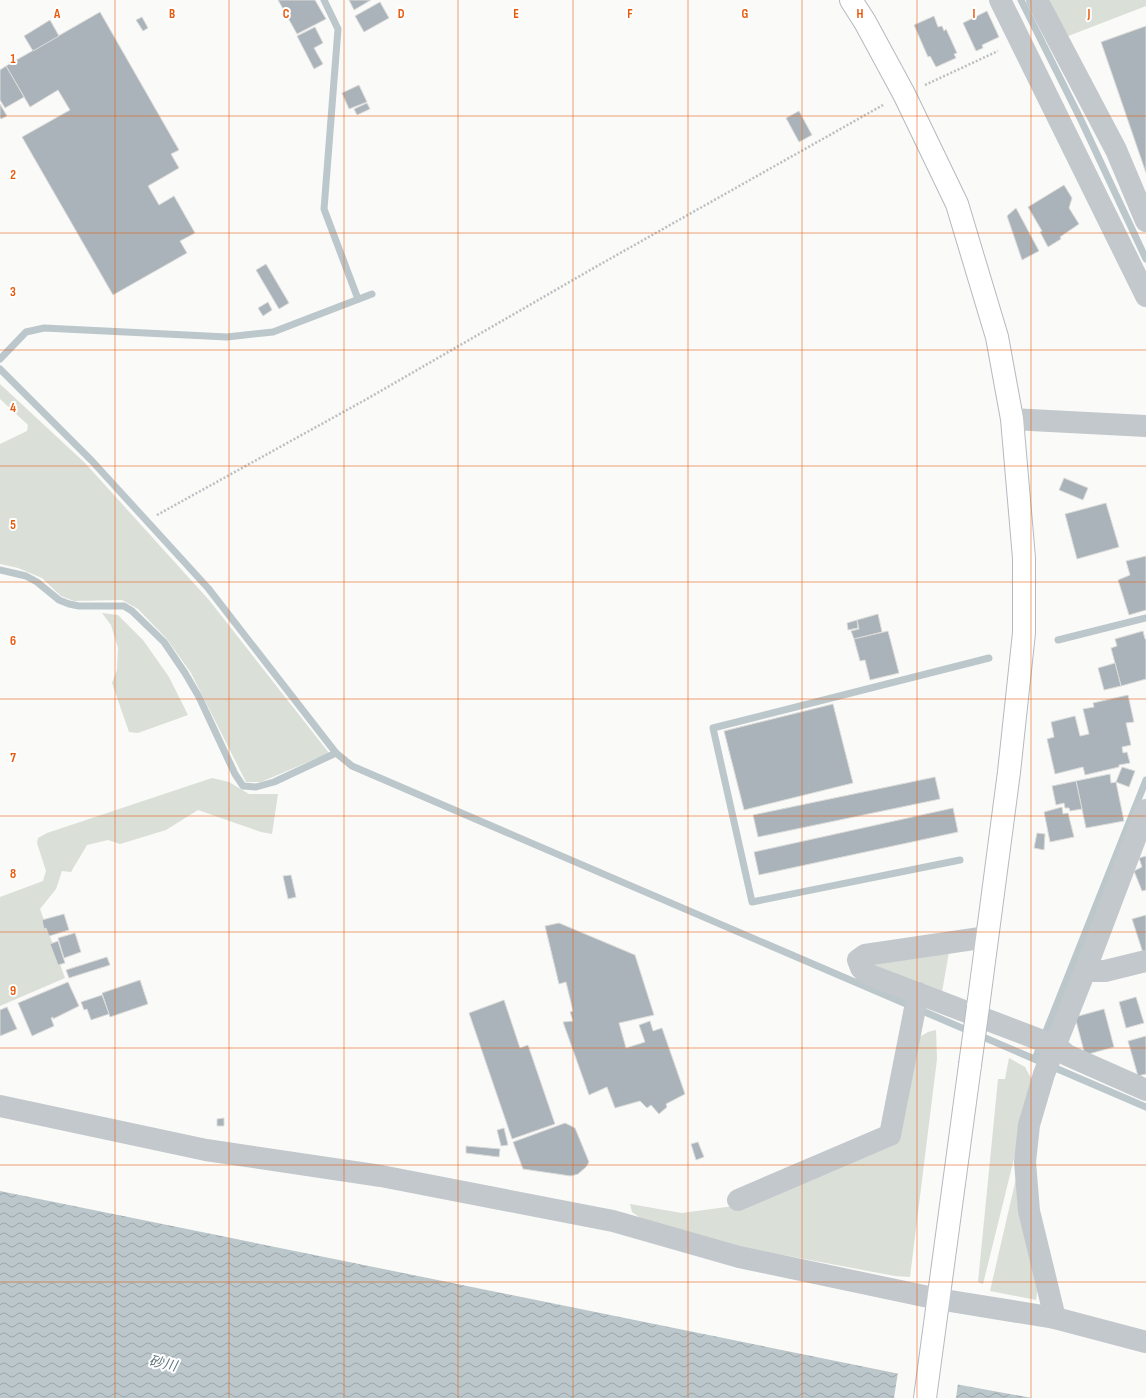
<svg xmlns="http://www.w3.org/2000/svg" width="1146" height="1398" font-family="'Sofia Sans Condensed','Noto Sans JP',sans-serif">
	<style>
		.grass { fill: #dadfd7 }
		.water { fill: url(#water-waves) }
		.pier { fill: #fafaf8 }
		.lines { fill: none; stroke-linecap: round; stroke-linejoin: round }
		.stream { stroke: #bbc7cb; stroke-width: 7 }
		.building { fill: #aab3b9; stroke: #dcdcda }
		.secondary-casing { stroke: #b3babf; stroke-width: 24 }
		.path { stroke: #bbbfc2; stroke-width: 2.5; stroke-dasharray: 2 2; stroke-linecap: butt }
		.street { stroke: #c3c8cc; stroke-width: 22 }
		.secondary { stroke: #fff; stroke-width: 22 }
		.secondary-bridge-casing { stroke: #b3babf; stroke-width: 24; stroke-linecap: butt }
		.secondary-bridge { stroke: #fff; stroke-width: 22 }
		.grid { fill: none; stroke: #e8590c; stroke-width: 1; stroke-opacity: 0.55 }
		.labels { text-anchor: middle; stroke-width: 4; stroke-linejoin: round; paint-order: stroke }
		.water-label { font-size: 14px; font-style: italic; fill: #60757c; stroke: #fff }
		.grid-label { font-size: 13px; text-anchor: middle; font-weight: bold; fill: #e8590c; stroke: #fff; stroke-width: 4; stroke-linejoin: round; paint-order: stroke }
	</style>
	<defs>
		<pattern id="water-waves" width="16" height="10" patternUnits="userSpaceOnUse"><rect width="16" height="10" fill="#bbc7cb"/><path d="M0 5q4-4 8 0t8 0" fill="none" stroke="#9ca6aa"/></pattern>
	</defs>
	<rect width="100%" height="100%" fill="#fafaf8"/>
	<!-- grass -->
	<g class="grass">
		<path d="M1045 0H1146V6L1063 38Z"/>
		<path d="M0 384 85 463 209 600 329 753 261 782H246L191 673 166 638 138 609 122 600 74 601 61 596 42 578 18 568 0 564V444L27 431 28 425 0 399Z"/>
		<path d="M102 613 118 615 143 640 169 677 188 715 138 733 129 732 112 683 117 670 118 648 111 625Z"/>
		<path d="M212 778 229 782 249 794H278L272 834 261 832 198 810 166 830 120 844 108 840 87 845 71 872 62 871 56 889 40 909 65 978 0 1006V897L43 881 46 871 37 843 38 838 47 833Z"/>
		<path d="M949 952 942 992 869 965Z"/>
		<path d="M936 1030 937 1059 910 1277 895 1276 714 1242 649 1224 632 1212 630 1204 682 1213 734 1206 891 1144 916 1039 928 1032Z"/>
		<path d="M1009 1058 1025 1067 1033 1082 983 1284 978 1282 998 1079H1005Z"/>
		<path d="M1018 1170 1039 1281 1036 1300 990 1291Z"/>
	</g>
	<!-- water -->
	<path class="water" d="M0 1191 895 1373 1032 1398H0Z"/>
	<!-- pier -->
	<path class="pier" d="M898 1372 958 1383 956 1398H894Z"/>
	<g class="lines">
		<!-- stream -->
		<g class="stream">
			<path d="M324 0 338 29 324 209 358 299"/>
			<path d="M1021 0 1081 120 1146 259"/>
			<path d="M0 359 26 332 44 328 227 337 273 332 372 294"/>
			<path d="M0 369 92 461 208 588 336 753 352 766 1146 1107"/>
			<path d="M0 570 26 576 37 582 59 600 69 604 79 606H124L132 611 164 642 185 673 199 697 235 774 243 786 256 787 274 782 336 753"/>
			<path d="M1058 640 1146 618"/>
			<path d="M960 860 752 902 713 728 989 658"/>
			<path d="M1035 1059 1146 780"/>
		</g>
	</g>
	<!-- building -->
	<g class="building">
		<path d="M278 0H315L326 19 297 34Z"/>
		<path d="M349 0H371L354 10Z"/>
		<path d="M380 2 389 18 364 32 355 16Z"/>
		<path d="M987 11 999 37 982 45 983 48 976 51 963 23Z"/>
		<path d="M100 12 179 150 171 154 179 168 148 186 159 205 174 196 195 233 180 241 187 253 113 295 22 137 70 110 58 90 30 107 6 66Z"/>
		<path d="M934 16 938 27 942 26 944 31 946 29 957 53 954 54 956 58 936 67 930 56 928 57 914 25Z"/>
		<path d="M142 17 148 28 143 31 136 20Z"/>
		<path d="M50 20 59 36 33 51 24 36Z"/>
		<path d="M1146 26V173L1101 42Z"/>
		<path d="M315 27 323 43 314 48 323 64 314 69 297 36Z"/>
		<path d="M6 66 24 97 5 108 0 100V70Z"/>
		<path d="M359 85 367 102 349 109 342 93Z"/>
		<path d="M367 103 370 109 357 115 354 109Z"/>
		<path d="M0 104 7 116 1 119 0 118Z"/>
		<path d="M799 111 812 135 799 142 786 118Z"/>
		<path d="M1064 185 1072 198 1069 208 1079 224 1060 237 1061 239 1048 247 1040 232 1042 231 1028 207Z"/>
		<path d="M1016 208 1039 251 1022 260 1007 216Z"/>
		<path d="M266 264 289 303 279 309 256 270Z"/>
		<path d="M268 302 272 310 263 316 258 308Z"/>
		<path d="M1064 478 1088 488 1083 500 1059 490Z"/>
		<path d="M1106 503 1119 547 1077 559 1065 514Z"/>
		<path d="M1146 556V610L1129 615 1118 580 1130 575 1126 561Z"/>
		<path d="M878 614 882 632 854 639 851 631 859 629 857 620Z"/>
		<path d="M857 620 858 628 848 630 847 623Z"/>
		<path d="M888 631 899 673 870 680 865 660 860 661 854 639Z"/>
		<path d="M1143 631 1145 639H1146V679L1121 686 1111 648 1117 646 1115 639Z"/>
		<path d="M1115 663 1121 686 1104 690 1098 668Z"/>
		<path d="M1128 695 1134 722 1126 723 1131 745 1122 747 1123 753 1127 752 1130 763 1119 765V767L1085 775 1083 767 1055 774 1047 739 1054 737 1051 722 1075 716 1080 736 1089 734 1083 709 1094 707 1093 703Z"/>
		<path d="M833 704 853 783 744 810 724 731Z"/>
		<path d="M1122 767 1135 771 1129 787 1116 782Z"/>
		<path d="M1110 774 1111 783 1116 782 1124 821 1086 828 1076 781Z"/>
		<path d="M935 777 940 799 758 837 753 815Z"/>
		<path d="M1076 781 1082 809 1070 811 1069 808H1065L1064 803 1056 805 1052 786Z"/>
		<path d="M1062 807 1063 814 1068 813 1074 837 1050 842 1044 812Z"/>
		<path d="M953 808 958 832 759 875 754 852Z"/>
		<path d="M1037 833 1045 834 1044 850 1034 848Z"/>
		<path d="M1146 856V890L1142 891 1134 871 1142 867 1139 858Z"/>
		<path d="M291 875 296 897 288 899 283 876Z"/>
		<path d="M64 914 69 930 49 936 46 928 44 929 42 920Z"/>
		<path d="M1146 915V952L1143 953 1132 919Z"/>
		<path d="M559 923 635 955 654 1015 619 1023 626 1048 645 1042 639 1025 650 1021 653 1031 662 1028 685 1094 666 1104 667 1107 659 1114 651 1105 647 1108 640 1101 615 1108 607 1087 589 1095 563 1022 573 1021 570 1012 573 1011 566 982 559 984 545 926Z"/>
		<path d="M75 933 81 952 64 958 58 938Z"/>
		<path d="M58 941 65 963 58 965 50 944Z"/>
		<path d="M107 957 110 965 69 978 66 970Z"/>
		<path d="M140 980 148 1004 110 1017 102 993Z"/>
		<path d="M68 982 79 1006 53 1019V1017L51 1018 54 1026 32 1036 18 1003Z"/>
		<path d="M102 995 109 1014 91 1020 87 1009 84 1010 81 1002Z"/>
		<path d="M1136 997 1144 1023 1126 1028 1119 1002Z"/>
		<path d="M504 1000 520 1048 528 1045 555 1124 512 1139 469 1013Z"/>
		<path d="M7 1007 17 1029 0 1036V1010Z"/>
		<path d="M1104 1009 1114 1047 1085 1055 1075 1017Z"/>
		<path d="M1146 1036V1074L1138 1076 1128 1041Z"/>
		<path d="M224 1118V1126H217V1119Z"/>
		<path d="M565 1123 575 1128 589 1162 586 1167 578 1174 571 1176 523 1169 513 1142Z"/>
		<path d="M504 1128 508 1145 501 1146 497 1130Z"/>
		<path d="M698 1142 704 1157 696 1160 691 1144Z"/>
		<path d="M466 1146 500 1149 499 1157 466 1153Z"/>
	</g>
	<g class="lines">
		<!-- secondary casing -->
		<g class="secondary-casing">
			<g id="secondary">
				<path d="M851 0 865 22 904 94 957 204 997 337 1012 419 1024 558V633L1009 772 978 1007"/>
				<path d="M925 1398 970 1065"/>
			</g>
		</g>
		<!-- path -->
		<g class="path">
			<path d="M925 85 998 51"/>
			<path d="M157 515 365 400 599 265 883 105"/>
		</g>
		<!-- street -->
		<g class="street">
			<path d="M1000 0 1146 296"/>
			<path d="M1037 0 1116 150 1146 221"/>
			<path d="M1012 419 1146 426"/>
			<path d="M987 937 865 955 858 960 861 968 867 974 1056 1046 1067 1055 1146 1090"/>
			<path d="M1085 971H1105L1146 961"/>
			<path d="M0 1106 206 1150 381 1176 613 1221 739 1257 938 1299 1055 1318 1146 1342"/>
			<path d="M738 1200 890 1135 918 993"/>
			<path d="M1055 1318 1029 1211 1025 1162 1029 1125 1044 1074 1085 971 1146 810"/>
		</g>
		<!-- secondary -->
		<use href="#secondary" class="secondary"/>
		<!-- secondary-bridge casing -->
		<g class="secondary-bridge-casing">
			<path id="secondary-bridge" d="M970 1065 978 1007"/>
		</g>
		<!-- secondary-bridge -->
		<use href="#secondary-bridge" class="secondary-bridge"/>
	</g>
	<!-- grid -->
	<path class="grid" d="M115 0V1398M229 0V1398M344 0V1398M458 0V1398M573 0V1398M688 0V1398M802 0V1398M917 0V1398M1031 0V1398M0 116H1146M0 233H1146M0 350H1146M0 466H1146M0 582H1146M0 699H1146M0 816H1146M0 932H1146M0 1048H1146M0 1165H1146M0 1282H1146"/>
	<g class="labels">
		<!-- water labels -->
		<g class="water-label">
			<text transform="translate(163 1363) rotate(12)" y="5">砂川</text>
		</g>
	</g>
	<g class="grid-label">
		<text x="57" y="18">A</text>
		<text x="172" y="18">B</text>
		<text x="286" y="18">C</text>
		<text x="401" y="18">D</text>
		<text x="516" y="18">E</text>
		<text x="630" y="18">F</text>
		<text x="745" y="18">G</text>
		<text x="860" y="18">H</text>
		<text x="974" y="18">I</text>
		<text x="1089" y="18">J</text>
		<text x="13" y="63">1</text>
		<text x="13" y="179">2</text>
		<text x="13" y="296">3</text>
		<text x="13" y="412">4</text>
		<text x="13" y="529">5</text>
		<text x="13" y="645">6</text>
		<text x="13" y="762">7</text>
		<text x="13" y="878">8</text>
		<text x="13" y="995">9</text>
	</g>
</svg>
